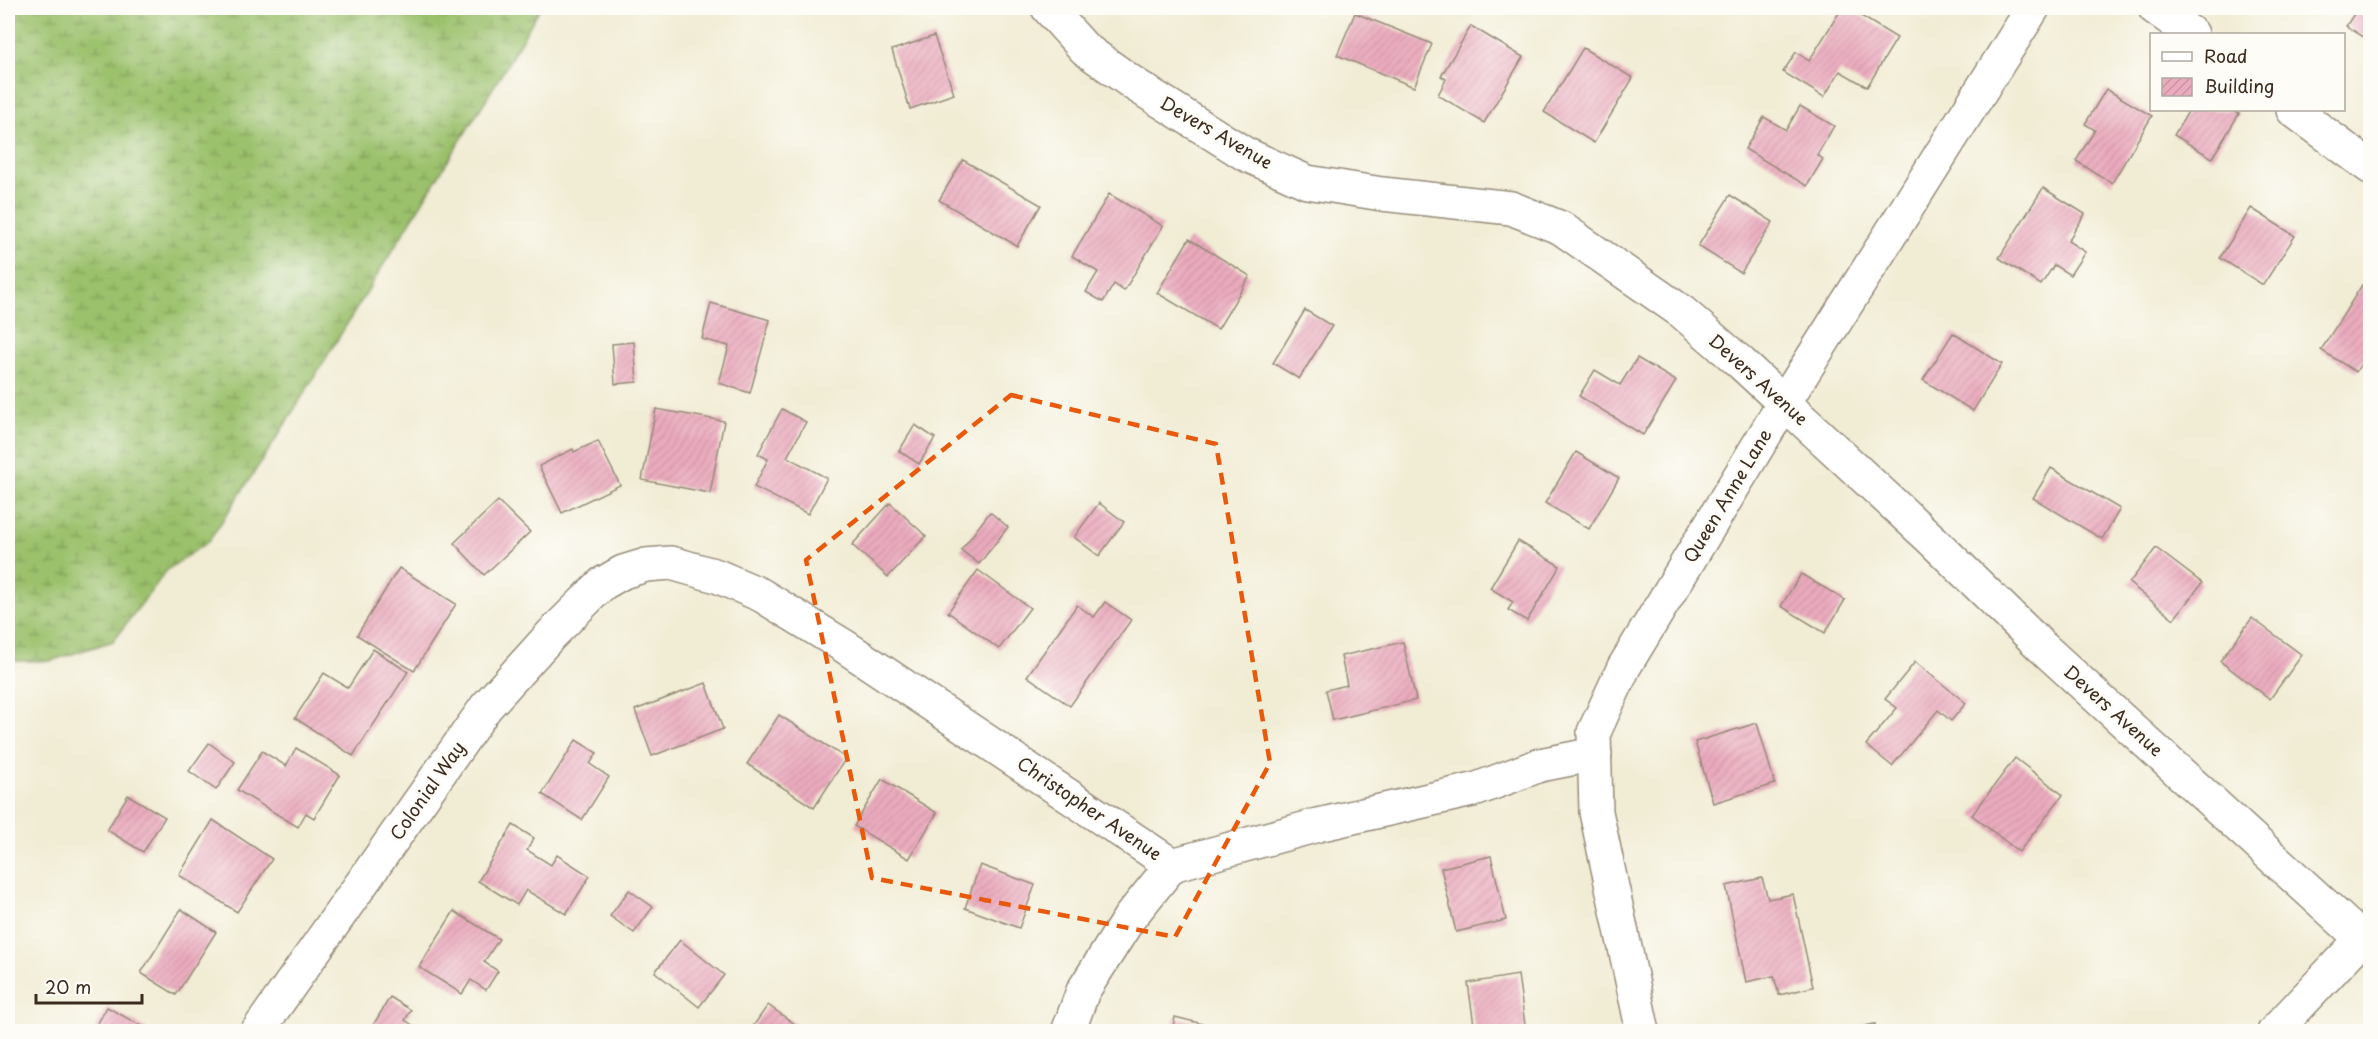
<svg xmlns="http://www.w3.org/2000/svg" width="2378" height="1039" font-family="'Playpen Sans',sans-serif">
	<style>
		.wetland { fill: url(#wetland-marsh); stroke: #6b7645; stroke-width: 1.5 }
		.building { fill: url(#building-hatch) }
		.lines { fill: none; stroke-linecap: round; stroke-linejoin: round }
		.minor-casing { stroke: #968b79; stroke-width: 36 }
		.minor { stroke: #fff; stroke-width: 33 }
		.marked { fill: none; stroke: #e8590c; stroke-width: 4.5; stroke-dasharray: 12 8; stroke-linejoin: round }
		.labels { text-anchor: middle; stroke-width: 6; stroke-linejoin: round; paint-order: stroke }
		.street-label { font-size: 18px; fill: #3b2a1e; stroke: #fdfcf7 }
	</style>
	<defs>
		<pattern id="wetland-marsh" width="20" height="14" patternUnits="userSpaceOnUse" patternTransform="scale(1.5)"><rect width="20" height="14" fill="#9bc16c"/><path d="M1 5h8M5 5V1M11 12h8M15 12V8" fill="none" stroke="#809d58"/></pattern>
		<pattern id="building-hatch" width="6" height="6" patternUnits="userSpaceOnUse" patternTransform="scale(1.5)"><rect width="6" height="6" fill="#ebabbe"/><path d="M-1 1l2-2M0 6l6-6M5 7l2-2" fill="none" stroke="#ca93a3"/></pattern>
	</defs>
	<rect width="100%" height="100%" fill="#fdfcf7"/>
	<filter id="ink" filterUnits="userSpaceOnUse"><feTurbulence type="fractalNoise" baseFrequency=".0167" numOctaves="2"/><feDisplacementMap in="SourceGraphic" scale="12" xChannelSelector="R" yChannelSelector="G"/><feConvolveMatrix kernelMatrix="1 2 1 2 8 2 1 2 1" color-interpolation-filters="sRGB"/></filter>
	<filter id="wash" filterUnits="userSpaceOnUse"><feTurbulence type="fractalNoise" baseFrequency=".008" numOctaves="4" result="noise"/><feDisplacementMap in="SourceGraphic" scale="24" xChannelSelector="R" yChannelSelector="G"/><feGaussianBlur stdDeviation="1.35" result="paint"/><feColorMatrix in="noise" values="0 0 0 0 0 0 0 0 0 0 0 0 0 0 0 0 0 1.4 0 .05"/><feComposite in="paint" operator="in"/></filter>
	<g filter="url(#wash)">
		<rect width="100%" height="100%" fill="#f1ecd4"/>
		<!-- wetland -->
		<path class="wetland" d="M8 8H540L504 70 274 442 209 541 167 570 113 641 50 661H8Z"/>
		<g id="blocks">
			<!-- building -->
			<g class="building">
				<path d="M1842 8H1848L1897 38 1867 87 1840 71 1824 97 1783 72 1796 52 1809 61Z"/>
				<path d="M2358 8H2370V41L2346 26Z"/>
				<path d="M1355 13 1432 44 1414 87 1337 55Z"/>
				<path d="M1471 26 1523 57 1484 123 1438 95 1446 79 1441 76Z"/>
				<path d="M934 36 954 94 910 109 892 50Z"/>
				<path d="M1583 48 1633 78 1594 143 1544 112Z"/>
				<path d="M2106 89 2152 116 2112 183 2076 161 2095 130 2085 124Z"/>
				<path d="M1800 106 1834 126 1817 155 1823 159 1807 186 1745 149 1764 117 1786 130Z"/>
				<path d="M2189 110H2232L2239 114 2212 158 2174 135Z"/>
				<path d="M963 160 1041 205 1017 246 939 200Z"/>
				<path d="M2043 188 2085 214 2068 241 2085 252 2070 275 2054 265 2041 285 1999 258Z"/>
				<path d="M1109 194 1163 226 1124 291 1114 284 1103 302 1086 292 1098 272 1072 256Z"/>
				<path d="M1730 195 1773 222 1741 273 1698 246Z"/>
				<path d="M2251 208 2295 236 2263 285 2220 258Z"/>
				<path d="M1189 239 1250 276 1218 329 1157 293Z"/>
				<path d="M2362 285 2370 290V349L2356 372 2321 350Z"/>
				<path d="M711 303 770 320 750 393 719 383 729 346 702 339Z"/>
				<path d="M1305 310 1332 326 1299 379 1273 363Z"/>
				<path d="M1953 333 2002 364 1973 411 1923 380Z"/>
				<path d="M634 342 637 382 615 384 612 344Z"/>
				<path d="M1637 358 1676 381 1643 435 1579 396 1595 370 1620 385Z"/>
				<path d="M656 409 724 421 710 493 642 480Z"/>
				<path d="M782 409 806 422 787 457 827 478 808 514 754 487 768 459 758 454Z"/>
				<path d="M915 425 935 438 919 464 899 451Z"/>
				<path d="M598 441 620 485 562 513 539 466 573 449 574 452Z"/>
				<path d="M1576 452 1619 478 1589 529 1545 503Z"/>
				<path d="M2051 468 2120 509 2102 539 2033 498Z"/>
				<path d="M498 501 530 532 484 575 454 543Z"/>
				<path d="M890 503 926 536 888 577 852 545Z"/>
				<path d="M1099 503 1124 522 1099 556 1074 537Z"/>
				<path d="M990 512 1008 527 979 564 961 550Z"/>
				<path d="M1518 541 1560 566 1527 621 1508 610 1513 602 1490 588Z"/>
				<path d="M2156 548 2202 583 2174 619 2129 583Z"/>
				<path d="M399 568 456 604 414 671 357 635Z"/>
				<path d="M978 570 1030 608 999 649 948 612Z"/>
				<path d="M1801 574 1845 600 1825 633 1781 606Z"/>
				<path d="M1105 602 1131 620 1070 706 1027 676 1077 605 1094 617Z"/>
				<path d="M2252 618 2302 655 2270 699 2220 661Z"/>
				<path d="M1403 642 1416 700 1333 720 1326 690 1347 685 1341 656Z"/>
				<path d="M373 649 408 672 353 756 295 718 324 673 348 688Z"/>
				<path d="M1915 662 1966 703 1951 721 1938 710 1892 766 1866 745 1897 708 1885 699Z"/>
				<path d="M706 683 723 729 652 756 635 710Z"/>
				<path d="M779 715 846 758 814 808 747 764Z"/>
				<path d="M1757 723 1775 784 1713 803 1695 742Z"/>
				<path d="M576 740 597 753 590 764 609 777 582 820 542 794Z"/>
				<path d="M209 743 235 762 216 790 189 771Z"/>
				<path d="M296 748 340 775 314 818 306 813 298 827 237 790 262 751 286 766Z"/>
				<path d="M2015 758 2063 795 2019 852 1972 815Z"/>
				<path d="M882 779 937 813 909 859 854 826Z"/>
				<path d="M128 795 165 817 143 852 107 830Z"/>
				<path d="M213 820 272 859 237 912 179 875Z"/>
				<path d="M513 825 534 838 527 850 551 865 557 855 590 876 566 914 526 890 517 905 478 881Z"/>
				<path d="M1491 856 1506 920 1456 932 1441 868Z"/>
				<path d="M980 865 1035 885 1019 928 965 908Z"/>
				<path d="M1762 878 1768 899 1793 894 1813 987 1779 995 1774 976 1746 982 1726 886Z"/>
				<path d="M629 890 653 907 634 933 610 916Z"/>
				<path d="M181 909 216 932 176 995 141 973Z"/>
				<path d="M454 911 499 939 484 962 498 971 486 990 471 980 462 994 419 967Z"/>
				<path d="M680 940 724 975 699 1007 655 972Z"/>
				<path d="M1518 975 1526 1032H1475L1468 983Z"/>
				<path d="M390 997 411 1010 405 1020 423 1032H369Z"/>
				<path d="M768 1005 806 1032H749Z"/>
				<path d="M107 1007 147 1029 146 1032H93Z"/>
				<path d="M1175 1017 1211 1026 1210 1032H1172Z"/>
				<path d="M1875 1024 1877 1032H1845V1030Z"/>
			</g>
		</g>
	</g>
	<g filter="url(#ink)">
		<use href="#blocks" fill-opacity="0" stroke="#968b79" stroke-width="1.5"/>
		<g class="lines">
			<!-- minor casing -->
			<g class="minor-casing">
				<g id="minor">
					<path d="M1048 8 1085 49 1134 84 1245 154 1307 182 1382 194 1511 208 1561 228 1682 312 1741 363 1931 539 2040 645 2362 939"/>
					<path d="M2155 8 2192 34"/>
					<path d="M2293 110 2370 167"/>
					<path d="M257 1032 486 707 551 635 602 584 623 572 646 565 671 563 717 576 761 595 844 646 1172 865 1318 825 1477 789 1540 765 1595 754"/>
					<path d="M1068 1032 1083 991 1130 917 1172 865"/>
					<path d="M1643 1032 1596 812 1594 732 1624 667 1784 403 2033 8"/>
					<path d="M2274 1032 2370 930"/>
				</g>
			</g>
			<!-- minor -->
			<use href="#minor" class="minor"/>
		</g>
	</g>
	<!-- marked area -->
	<path class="marked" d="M1011 395 1216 444 1270 763 1175 937 872 878 806 560Z"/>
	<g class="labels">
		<!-- street labels -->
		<g class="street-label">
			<text transform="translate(1216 133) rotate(30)" y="6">Devers Avenue</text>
			<text transform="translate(1758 380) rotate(42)" y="6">Devers Avenue</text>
			<text transform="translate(1728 496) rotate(-59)" y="6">Queen Anne Lane</text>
			<text transform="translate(2113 711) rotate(42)" y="6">Devers Avenue</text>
			<text transform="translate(428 791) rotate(-55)" y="6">Colonial Way</text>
			<text transform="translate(1089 809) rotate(34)" y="6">Christopher Avenue</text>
		</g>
	</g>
	<!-- margin -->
	<rect width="2378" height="1039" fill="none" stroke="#fdfcf7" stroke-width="30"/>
	<!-- legend -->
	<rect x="2150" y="33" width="195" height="78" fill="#fdfcf7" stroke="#afa8a0" stroke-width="1.5"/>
	<rect x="2162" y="52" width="30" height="9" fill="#ffffff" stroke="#afa8a0" stroke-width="1.5"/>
	<text x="2204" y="63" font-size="18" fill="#3b2a1e">Road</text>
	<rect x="2162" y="78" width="30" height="18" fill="url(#building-hatch)" stroke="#afa8a0" stroke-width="1.5"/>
	<text x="2204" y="93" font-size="18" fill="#3b2a1e">Building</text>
	<!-- scale -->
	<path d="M36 994v9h106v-9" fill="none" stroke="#3b2a1e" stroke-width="3"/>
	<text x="45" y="994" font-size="18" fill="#3b2a1e" stroke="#fdfcf7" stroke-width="4.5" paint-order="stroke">20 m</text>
</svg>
